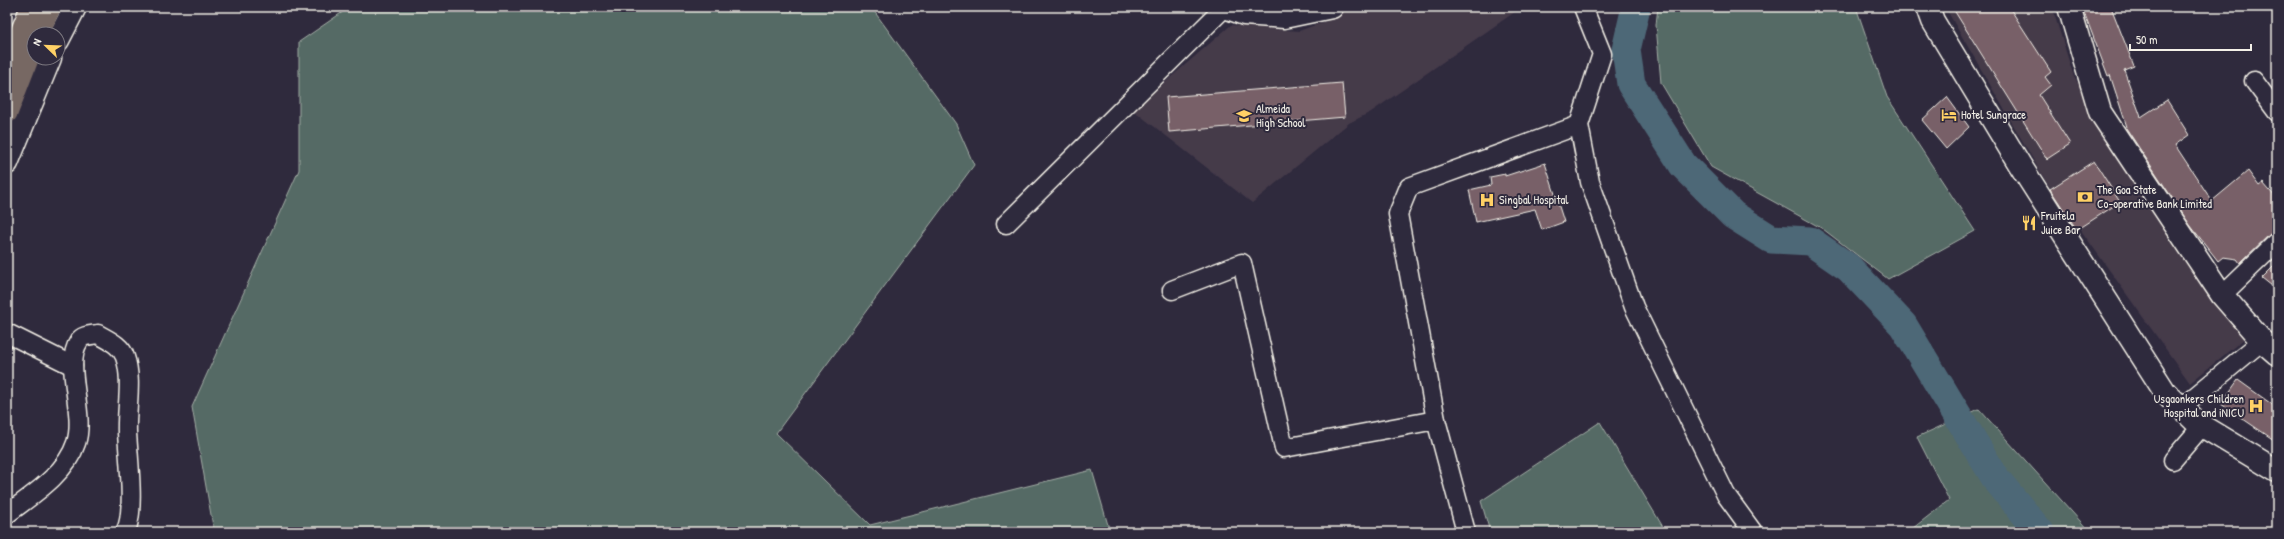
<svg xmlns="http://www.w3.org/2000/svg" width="2284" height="539" font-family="'Patrick Hand',sans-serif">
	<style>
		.built { fill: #453a4a }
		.green { fill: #546a65; stroke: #a4aea6 }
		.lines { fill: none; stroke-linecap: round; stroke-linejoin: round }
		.river { stroke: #4e6777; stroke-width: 29 }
		.building { fill: #786068; stroke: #f4f1e8 }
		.minor-casing { stroke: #f4f1e8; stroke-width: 21 }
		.secondary-casing { stroke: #f4f1e8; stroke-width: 25 }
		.trunk-casing { stroke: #f4f1e8; stroke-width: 25 }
		.minor { stroke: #2f2a3d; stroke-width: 18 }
		.secondary { stroke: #2f2a3d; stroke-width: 22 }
		.trunk { stroke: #776864; stroke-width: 22 }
		.labels { text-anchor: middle; stroke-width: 4; stroke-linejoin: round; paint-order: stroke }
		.poi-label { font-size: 12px; fill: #f4f1e8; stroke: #2f2a3d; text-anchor: start }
	</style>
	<rect width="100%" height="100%" fill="#2f2a3d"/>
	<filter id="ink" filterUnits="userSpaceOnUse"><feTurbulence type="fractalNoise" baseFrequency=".025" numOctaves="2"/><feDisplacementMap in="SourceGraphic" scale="8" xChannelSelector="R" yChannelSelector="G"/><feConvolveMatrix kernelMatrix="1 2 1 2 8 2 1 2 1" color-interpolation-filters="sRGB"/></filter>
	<g filter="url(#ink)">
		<!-- built -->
		<g class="built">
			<path d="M1350 7H1522L1371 112 1349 123 1252 203 1133 110 1231 25 1299 31 1326 21Z"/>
			<path d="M1945 7H2052L2074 77 2245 338 2190 383 2045 180Z"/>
		</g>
		<!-- green -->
		<g class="green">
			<path d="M350 7H871L956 124 974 165 776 433 870 525 1092 470 1110 532H214L192 407 299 170V42Z"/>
			<path d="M1658 7H1856L1887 97 1975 231 1888 279 1823 229 1711 167 1661 83 1656 25Z"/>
			<path d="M1979 409 2090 532H1908L1949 500 1917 437Z"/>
			<path d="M1600 422 1663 527 1659 532H1490L1481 501Z"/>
		</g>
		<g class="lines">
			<!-- river -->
			<path class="river" d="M1636 7 1626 50 1631 84 1683 165 1733 215 1771 239 1810 241 1849 268 1903 325 1996 479 2040 532"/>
		</g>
		<!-- building -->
		<g class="building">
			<path d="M1952 7H2009L2051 72 2045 77 2051 85 2039 95 2070 144 2047 159Z"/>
			<path d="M2082 7H2111L2134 66 2124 70 2141 117 2167 100 2189 135 2175 145 2212 201 2248 171 2259 186 2263 183 2277 199V230L2270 234 2240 263 2237 259 2223 257 2218 261 2190 225 2126 128 2127 127 2110 75 2108 76Z"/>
			<path d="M1342 83 1345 117 1169 132 1166 97Z"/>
			<path d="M1947 97 1969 127 1946 149 1922 120Z"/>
			<path d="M2094 161 2120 202 2077 230 2050 189Z"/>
			<path d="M1545 163 1564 222 1542 230 1535 209 1476 222 1469 190 1491 185 1490 177 1505 174V176Z"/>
			<path d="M2277 263V290L2262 278Z"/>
			<path d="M2238 380 2277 408V442L2221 404Z"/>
		</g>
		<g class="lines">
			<!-- minor casing -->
			<g class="minor-casing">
				<g id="minor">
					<path d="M1583 7 1602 54 1579 125 1590 182 1634 307 1726 495 1753 532"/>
					<path d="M2254 81 2277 112"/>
					<path d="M1006 224 1225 7"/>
					<path d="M1172 290 1242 263 1284 448 1436 420 1466 532"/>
					<path d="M2222 295 2277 242"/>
					<path d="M7 333 73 366"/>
					<path d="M2181 408 2262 341"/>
					<path d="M1436 420 1398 214 1409 187 1579 125"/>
					<path d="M2173 460 2202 426"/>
					<path d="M7 514C32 495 66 474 76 443 86 413 63 365 79 341 82 335 92 335 98 334 108 340 121 345 125 357 133 380 126 408 127 432 128 455 136 514 125 532"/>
				</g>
			</g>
			<!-- secondary casing -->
			<g class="secondary-casing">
				<g id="secondary">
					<path d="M1225 7 1244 14 1284 17 1332 7"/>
					<path d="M1928 7 1933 21 2020 165 2165 392 2196 422 2277 471"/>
					<path d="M2069 7 2100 112 2222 295 2262 341 2277 354"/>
					<path d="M58 40 75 7"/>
					<path d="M7 163 50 58"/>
				</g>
			</g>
			<!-- trunk casing -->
			<g class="trunk-casing">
				<g id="trunk">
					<path d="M37 34 50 7"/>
					<path d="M7 67 32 7"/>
					<path d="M7 112 34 42"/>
				</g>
			</g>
			<!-- minor -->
			<use href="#minor" class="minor"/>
			<!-- secondary -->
			<use href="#secondary" class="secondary"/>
			<!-- trunk -->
			<use href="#trunk" class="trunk"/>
		</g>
	</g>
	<!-- icons -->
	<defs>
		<g id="hotel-bare" transform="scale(1.2)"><path d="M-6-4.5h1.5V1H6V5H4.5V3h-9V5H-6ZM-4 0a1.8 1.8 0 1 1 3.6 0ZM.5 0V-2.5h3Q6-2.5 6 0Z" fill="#ffd166" stroke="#2f2a3d" stroke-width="2.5" paint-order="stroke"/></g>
		<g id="school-bare" transform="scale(1.2)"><path d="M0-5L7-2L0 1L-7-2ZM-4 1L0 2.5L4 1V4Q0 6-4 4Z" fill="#ffd166" stroke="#2f2a3d" stroke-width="2.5" paint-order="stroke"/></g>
		<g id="bank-bare" transform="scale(1.2)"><path d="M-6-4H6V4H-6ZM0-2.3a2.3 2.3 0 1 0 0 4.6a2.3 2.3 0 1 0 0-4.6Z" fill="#ffd166" stroke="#2f2a3d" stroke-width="2.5" paint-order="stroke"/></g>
		<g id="hospital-bare" transform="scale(1.2)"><path d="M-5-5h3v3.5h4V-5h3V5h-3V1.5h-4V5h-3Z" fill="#ffd166" stroke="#2f2a3d" stroke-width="2.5" paint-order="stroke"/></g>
		<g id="restaurant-bare" transform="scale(1.2)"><path d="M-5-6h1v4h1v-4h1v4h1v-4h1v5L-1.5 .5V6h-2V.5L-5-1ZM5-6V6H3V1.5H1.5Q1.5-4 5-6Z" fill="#ffd166" stroke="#2f2a3d" stroke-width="2.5" paint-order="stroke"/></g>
	</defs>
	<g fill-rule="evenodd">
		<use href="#hotel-bare" x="1949" y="115"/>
		<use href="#school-bare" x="1244" y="116"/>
		<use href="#bank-bare" x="2085" y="197"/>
		<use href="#hospital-bare" x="1487" y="200"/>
		<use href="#restaurant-bare" x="2029" y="223"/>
		<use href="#hospital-bare" x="2256" y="406"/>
	</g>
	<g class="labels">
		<!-- poi labels -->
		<g class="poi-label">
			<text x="1256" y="113">Almeida<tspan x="1256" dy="14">High School</tspan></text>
			<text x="1961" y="119">Hotel Sungrace</text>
			<text x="2097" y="194">The Goa State<tspan x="2097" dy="14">Co-operative Bank Limited</tspan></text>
			<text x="1499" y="204">Singbal Hospital</text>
			<text x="2041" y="220">Fruitela<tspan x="2041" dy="14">Juice Bar</tspan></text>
			<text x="2244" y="403" text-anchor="end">Usgaonkers Children<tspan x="2244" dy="14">Hospital and iNICU</tspan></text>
		</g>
	</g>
	<!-- margin -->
	<rect width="2284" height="539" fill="none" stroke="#2f2a3d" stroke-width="24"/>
	<rect x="12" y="12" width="2260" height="515" fill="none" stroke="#f4f1e8" stroke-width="1.5" filter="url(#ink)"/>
	<!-- north arrow -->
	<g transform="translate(46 46) rotate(293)"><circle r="19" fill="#2f2a3d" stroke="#7e7a81"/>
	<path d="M0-3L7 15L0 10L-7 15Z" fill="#ffd166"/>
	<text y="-6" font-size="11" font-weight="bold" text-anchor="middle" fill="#f4f1e8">N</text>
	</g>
	<!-- scale -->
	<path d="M2130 44v6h121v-6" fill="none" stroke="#f4f1e8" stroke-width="2"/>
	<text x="2136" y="44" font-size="12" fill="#f4f1e8" stroke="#2f2a3d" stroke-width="3" paint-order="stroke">50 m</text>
</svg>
